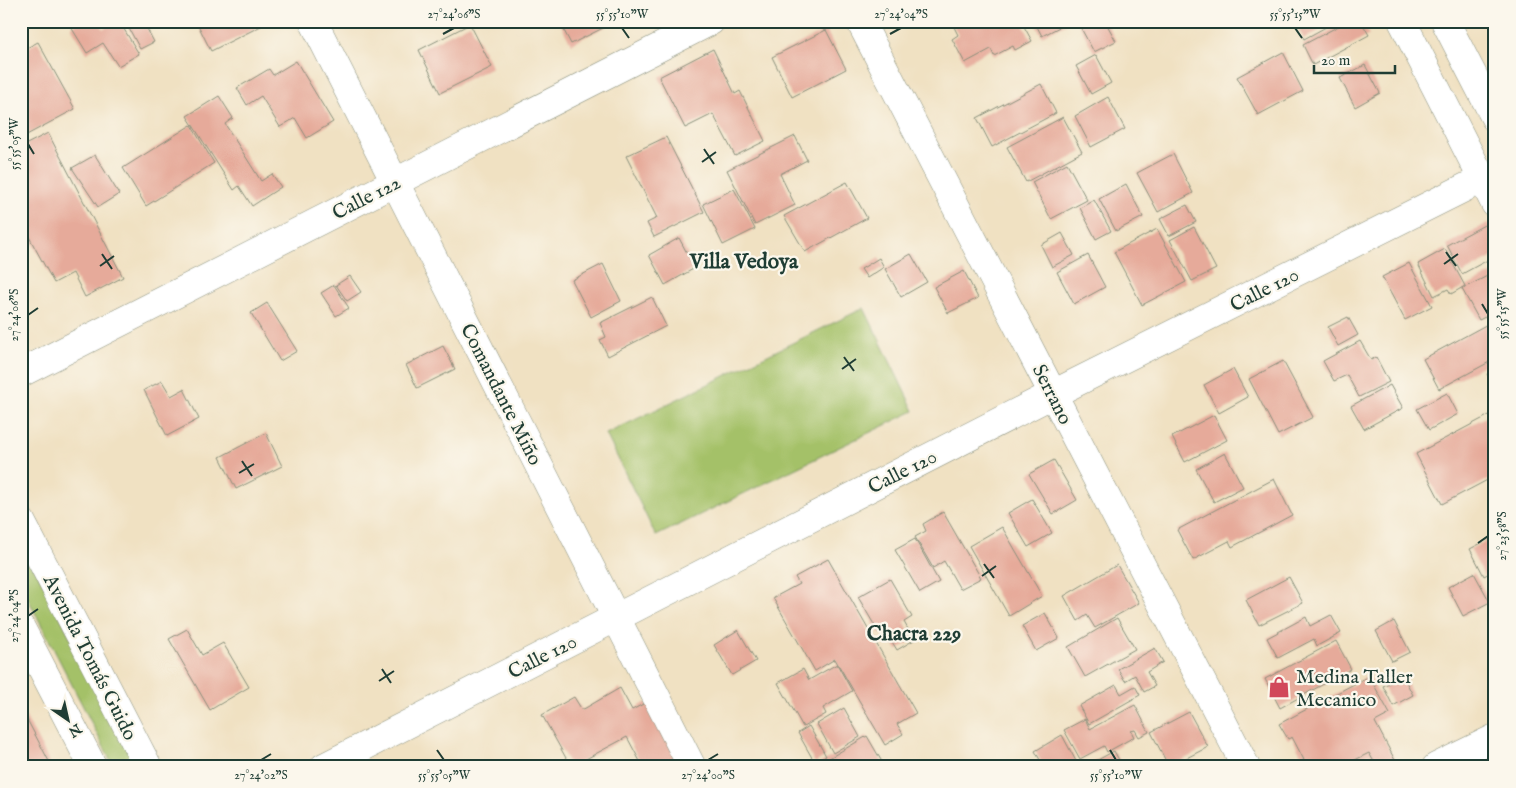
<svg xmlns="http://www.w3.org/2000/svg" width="1516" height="788" font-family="'IM FELL English',serif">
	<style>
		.green { fill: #a4c168; stroke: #627f4e }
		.building { fill: #e6aa9a }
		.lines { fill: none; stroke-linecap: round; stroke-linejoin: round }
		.minor-casing { stroke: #888f7b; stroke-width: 29 }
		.major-casing { stroke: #888f7b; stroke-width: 29 }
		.minor { stroke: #fff; stroke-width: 28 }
		.major { stroke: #fff; stroke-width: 28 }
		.ticks { fill: none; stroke: #1f3d34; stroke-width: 2 }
		.labels { text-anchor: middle; stroke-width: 4.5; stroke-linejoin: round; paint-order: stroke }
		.street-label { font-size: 20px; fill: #1f3d34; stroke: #fbf7ec }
		.poi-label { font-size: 20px; fill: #1f3d34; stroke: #fbf7ec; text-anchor: start }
		.neighbourhood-label { font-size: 21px; font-weight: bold; fill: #1f3d34; stroke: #fbf7ec }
		.neatline { fill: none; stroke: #1f3d34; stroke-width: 2 }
		.ticks-label { font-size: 12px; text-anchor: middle; fill: #1f3d34 }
	</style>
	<rect width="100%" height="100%" fill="#fbf7ec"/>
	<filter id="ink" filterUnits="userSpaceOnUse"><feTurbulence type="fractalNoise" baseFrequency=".02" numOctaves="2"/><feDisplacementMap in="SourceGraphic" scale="10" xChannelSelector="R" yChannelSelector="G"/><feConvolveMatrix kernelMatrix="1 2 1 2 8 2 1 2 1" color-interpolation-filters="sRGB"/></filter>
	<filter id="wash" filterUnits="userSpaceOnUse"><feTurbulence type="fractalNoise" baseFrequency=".0096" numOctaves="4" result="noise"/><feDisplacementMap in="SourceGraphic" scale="20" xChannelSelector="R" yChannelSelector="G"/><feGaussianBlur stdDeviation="1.12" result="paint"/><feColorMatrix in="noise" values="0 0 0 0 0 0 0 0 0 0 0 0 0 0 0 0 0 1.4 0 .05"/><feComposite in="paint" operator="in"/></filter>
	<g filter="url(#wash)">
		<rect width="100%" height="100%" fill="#f0e1c2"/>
		<!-- green -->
		<g class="green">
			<path d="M864 308 914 411 656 536 606 434Z"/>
			<path d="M21 541 137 767H114L21 585Z"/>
		</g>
		<g id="blocks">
			<!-- building -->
			<g class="building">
				<path d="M81 21H99L103 29 119 21 139 54 118 66 103 43 87 53 71 27Z"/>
				<path d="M125 21H143L154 42 140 49Z"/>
				<path d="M196 21H261L263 25 211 51Z"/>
				<path d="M559 21H605L607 26 571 44Z"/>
				<path d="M951 21H1021L1032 41 1015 50 1013 46 994 56 991 49 965 63 952 39 958 35Z"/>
				<path d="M1034 21H1071L1042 36Z"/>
				<path d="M1077 21H1105L1116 41 1094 52Z"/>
				<path d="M1298 21H1337L1304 39 1295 23Z"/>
				<path d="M1348 21H1361L1369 35 1313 65 1303 45Z"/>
				<path d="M470 24 492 67 440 93 419 50Z"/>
				<path d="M826 30 846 69 792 97 772 57Z"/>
				<path d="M38 42 75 109 21 138V51Z"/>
				<path d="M713 49 735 94 740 91 765 141 735 156 713 114 685 128 659 77Z"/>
				<path d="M1283 52 1303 91 1258 115 1237 77Z"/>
				<path d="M1096 55 1111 83 1091 94 1076 66Z"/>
				<path d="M296 61 333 122 307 138 295 118 280 127 261 96 247 105 237 88 269 69 273 75Z"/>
				<path d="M1365 65 1380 93 1355 107 1340 78Z"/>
				<path d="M1041 84 1056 113 992 147 977 118Z"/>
				<path d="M219 96 233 118 225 124 261 181 272 174 281 187 252 206 239 186 234 190 187 116Z"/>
				<path d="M1108 97 1125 129 1091 147 1075 116Z"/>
				<path d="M1063 117 1082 152 1026 182 1007 147Z"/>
				<path d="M191 125 214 163 146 206 123 168Z"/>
				<path d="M48 133 123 277 85 297 73 273 54 283 21 222V147Z"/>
				<path d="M795 136 807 160 780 174 795 205 755 225 727 170Z"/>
				<path d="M666 137 704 212 654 237 647 223 657 218 626 156Z"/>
				<path d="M1173 154 1193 193 1158 212 1137 173Z"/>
				<path d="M95 155 119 194 98 207 72 168Z"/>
				<path d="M1067 163 1087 200 1051 219 1032 182Z"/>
				<path d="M847 182 867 218 805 252 784 216Z"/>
				<path d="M1126 184 1143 217 1116 231 1099 199Z"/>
				<path d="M734 189 755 229 723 245 703 204Z"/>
				<path d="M1094 200 1111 231 1096 239 1080 208Z"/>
				<path d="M1187 205 1196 222 1169 236 1160 219Z"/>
				<path d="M1488 223 1495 236V256L1462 274 1447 245Z"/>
				<path d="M1194 227 1216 269 1192 281 1170 240Z"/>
				<path d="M1157 229 1186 282 1142 305 1114 252Z"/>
				<path d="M1062 233 1074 255 1052 267 1041 245Z"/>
				<path d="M679 238 695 268 665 285 649 255Z"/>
				<path d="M1445 249 1465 286 1451 294 1448 289 1434 296 1418 264Z"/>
				<path d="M911 254 927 282 901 297 885 269Z"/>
				<path d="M1088 255 1105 287 1074 304 1057 272Z"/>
				<path d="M879 258 884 267 867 278 861 269Z"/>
				<path d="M1409 263 1432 306 1405 320 1382 277Z"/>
				<path d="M603 264 621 301 591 317 572 280Z"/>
				<path d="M964 271 978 298 948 313 934 287Z"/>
				<path d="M1495 272V312L1479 320 1462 289Z"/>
				<path d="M350 276 361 292 347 301 336 285Z"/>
				<path d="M334 285 349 308 336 316 321 293Z"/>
				<path d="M652 297 666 326 608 356 600 340 606 337 600 323Z"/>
				<path d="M267 303 297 351 280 361 251 313Z"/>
				<path d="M1348 317 1358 335 1338 346 1328 327Z"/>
				<path d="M1495 320V359L1439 389 1423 359Z"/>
				<path d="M1360 341 1371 360 1376 357 1389 382 1359 397 1347 375 1334 381 1323 361Z"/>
				<path d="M443 346 455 369 417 388 406 365Z"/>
				<path d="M1283 361 1313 417 1278 435 1249 379Z"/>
				<path d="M1233 369 1248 397 1219 413 1204 385Z"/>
				<path d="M1495 369V388L1487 374Z"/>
				<path d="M162 381 171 396 184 389 199 419 167 436 144 390Z"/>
				<path d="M1390 385 1403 408 1364 429 1351 406Z"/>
				<path d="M1447 393 1458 414 1429 430 1417 409Z"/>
				<path d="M1495 412V476L1442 504 1416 454Z"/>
				<path d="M1214 415 1227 440 1185 462 1172 437Z"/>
				<path d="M266 433 282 466 236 489 220 457Z"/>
				<path d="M1225 453 1243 487 1214 502 1196 469Z"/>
				<path d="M1054 460 1077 500 1053 514 1029 474Z"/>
				<path d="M1274 479 1292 515 1232 547 1229 541 1193 560 1177 530Z"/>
				<path d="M1032 499 1052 533 1028 547 1008 513Z"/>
				<path d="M943 512 981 578 960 589 944 561 933 568 915 537 926 531 923 524Z"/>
				<path d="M1002 527 1042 596 1009 616 969 546Z"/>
				<path d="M1495 536V570L1484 576 1470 549Z"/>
				<path d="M915 539 939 582 920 593 895 550Z"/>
				<path d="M828 559 916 713 897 724 903 734 885 745 835 659 815 671 773 598 799 584 795 577Z"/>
				<path d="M1117 565 1139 603 1095 628 1087 615 1078 621 1064 596Z"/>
				<path d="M1474 573 1490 602 1463 616 1448 587Z"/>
				<path d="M1289 577 1303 603 1259 625 1246 600Z"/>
				<path d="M890 579 912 617 904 622 914 640 897 650 885 630 879 633 858 597Z"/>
				<path d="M1045 613 1059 638 1036 651 1022 626Z"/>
				<path d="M1331 615 1341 633 1317 646 1314 639 1278 658 1267 638 1306 617 1310 626Z"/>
				<path d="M1117 618 1135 649 1085 677 1068 647Z"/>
				<path d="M1394 621 1410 652 1392 661 1376 631Z"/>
				<path d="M187 629 202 655 223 643 249 687 210 710 169 639Z"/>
				<path d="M738 630 756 661 732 675 714 645Z"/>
				<path d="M1336 641 1351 669 1280 708 1265 679Z"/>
				<path d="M1155 648 1163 662 1147 672 1155 686 1144 692 1135 675 1125 681 1118 669Z"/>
				<path d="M837 664 852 691 823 708 826 714 803 727 778 683 803 669 809 680Z"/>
				<path d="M1369 676 1390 714 1375 722 1397 764 1391 767H1377L1369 753 1347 764 1348 767H1302L1299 763 1304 760 1292 737 1288 739 1279 724Z"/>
				<path d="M1403 676 1413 695 1393 706 1383 686Z"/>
				<path d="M1116 685 1121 694 1135 686 1140 695 1089 724 1079 706Z"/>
				<path d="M620 688 632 710 647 702 683 767H643L627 737 571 767 542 715 574 697 582 710Z"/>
				<path d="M1135 705 1149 732 1139 737 1135 730 1131 731 1134 737 1107 752 1104 746 1080 759 1064 730 1085 719 1090 729Z"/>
				<path d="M21 708 52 767H21Z"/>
				<path d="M844 708 860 737 833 753 817 724Z"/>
				<path d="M1189 712 1208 747 1169 767 1151 732Z"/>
				<path d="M809 726 826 756 815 763 798 733Z"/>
				<path d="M1062 735 1077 763 1070 767H1044L1035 751Z"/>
				<path d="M867 736 885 767H814Z"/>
				<path d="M1114 751 1123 767H1085Z"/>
			</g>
		</g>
	</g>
	<g filter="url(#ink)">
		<use href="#blocks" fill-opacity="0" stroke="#888f7b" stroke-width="1"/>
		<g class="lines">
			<!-- minor casing -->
			<g class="minor-casing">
				<g id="minor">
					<path d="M313 21 692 767"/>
					<path d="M860 21 1246 767"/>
					<path d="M21 373 711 21"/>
					<path d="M324 767 1053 394 1482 179"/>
				</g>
			</g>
			<!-- major casing -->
			<g class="major-casing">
				<g id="major">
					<path d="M1402 21 1495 204"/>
					<path d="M1445 21 1495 118"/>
					<path d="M21 521 148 767"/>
					<path d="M21 628 93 767"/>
					<path d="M1436 767 1495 738"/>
				</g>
			</g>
			<!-- minor -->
			<use href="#minor" class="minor"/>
			<!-- major -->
			<use href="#major" class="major"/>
		</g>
	</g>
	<!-- ticks -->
	<path class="ticks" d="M622 28 629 38M1295 28 1302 38M443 34 454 28M890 34 901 28M28 144 34 154M704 149 714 164M702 162 716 152M1446 252 1456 266M102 254 112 269M1444 264 1458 254M100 266 114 256M1482 304 1488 314M28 315 38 308M844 357 854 371M842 369 856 359M242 461 252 476M239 473 254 464M1478 543 1488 536M984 564 994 578M982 576 996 566M28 616 38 609M382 669 391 683M379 681 394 671M437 750 444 760M1110 750 1116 760M261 760 271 754M708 760 718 754"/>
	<!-- icons -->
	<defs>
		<g id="shop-bare" transform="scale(1.725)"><path d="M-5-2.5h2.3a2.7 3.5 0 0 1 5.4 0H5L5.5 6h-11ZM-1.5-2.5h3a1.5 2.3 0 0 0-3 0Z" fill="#d1495b" stroke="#fbf7ec" stroke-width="2.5" paint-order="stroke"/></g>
	</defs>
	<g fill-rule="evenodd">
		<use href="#shop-bare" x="1279" y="687"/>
	</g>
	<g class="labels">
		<!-- street labels -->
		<g class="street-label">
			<text transform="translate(366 197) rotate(-27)" y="7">Calle 122</text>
			<text transform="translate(1264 289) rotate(-27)" y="7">Calle 120</text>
			<text transform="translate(502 394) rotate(63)" y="7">Comandante Miño</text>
			<text transform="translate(1053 394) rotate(63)" y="7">Serrano</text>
			<text transform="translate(902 471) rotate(-27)" y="7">Calle 120</text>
			<text transform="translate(542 656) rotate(-27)" y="7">Calle 120</text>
			<text transform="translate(91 657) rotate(63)" y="7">Avenida Tomás Guido</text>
		</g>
		<!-- poi labels -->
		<g class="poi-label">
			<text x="1296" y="683">Medina Taller<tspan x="1296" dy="23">Mecanico</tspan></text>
		</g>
		<!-- neighbourhood labels -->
		<g class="neighbourhood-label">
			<text x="744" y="268">Villa Vedoya</text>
			<text x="914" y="640">Chacra 229</text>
		</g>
	</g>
	<!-- margin -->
	<rect width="1516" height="788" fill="none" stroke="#fbf7ec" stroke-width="55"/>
	<!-- north arrow -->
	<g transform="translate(68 720) rotate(146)" stroke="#fbf7ec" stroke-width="4" paint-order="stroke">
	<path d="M0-4L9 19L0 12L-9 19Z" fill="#1f3d34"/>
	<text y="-8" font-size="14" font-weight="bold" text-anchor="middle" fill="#1f3d34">N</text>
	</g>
	<!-- scale -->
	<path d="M1314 65v8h81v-8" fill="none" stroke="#1f3d34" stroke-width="2.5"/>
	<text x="1321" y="65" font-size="15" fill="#1f3d34" stroke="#fbf7ec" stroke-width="4" paint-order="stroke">20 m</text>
	<rect x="28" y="28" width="1460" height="732" class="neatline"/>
	<g class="ticks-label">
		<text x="454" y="18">27°24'06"S</text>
		<text x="622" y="18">55°55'10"W</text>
		<text x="901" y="18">27°24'04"S</text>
		<text x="1295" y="18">55°55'15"W</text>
		<text transform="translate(14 144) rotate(-90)" y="4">55°55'05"W</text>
		<text transform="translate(1502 314) rotate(-90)" y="4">55°55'15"W</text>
		<text transform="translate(14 315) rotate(-90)" y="4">27°24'06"S</text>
		<text transform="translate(1502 536) rotate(-90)" y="4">27°23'58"S</text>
		<text transform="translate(14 616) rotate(-90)" y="4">27°24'04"S</text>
		<text x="261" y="779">27°24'02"S</text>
		<text x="444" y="779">55°55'05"W</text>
		<text x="708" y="779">27°24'00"S</text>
		<text x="1116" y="779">55°55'10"W</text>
	</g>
</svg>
